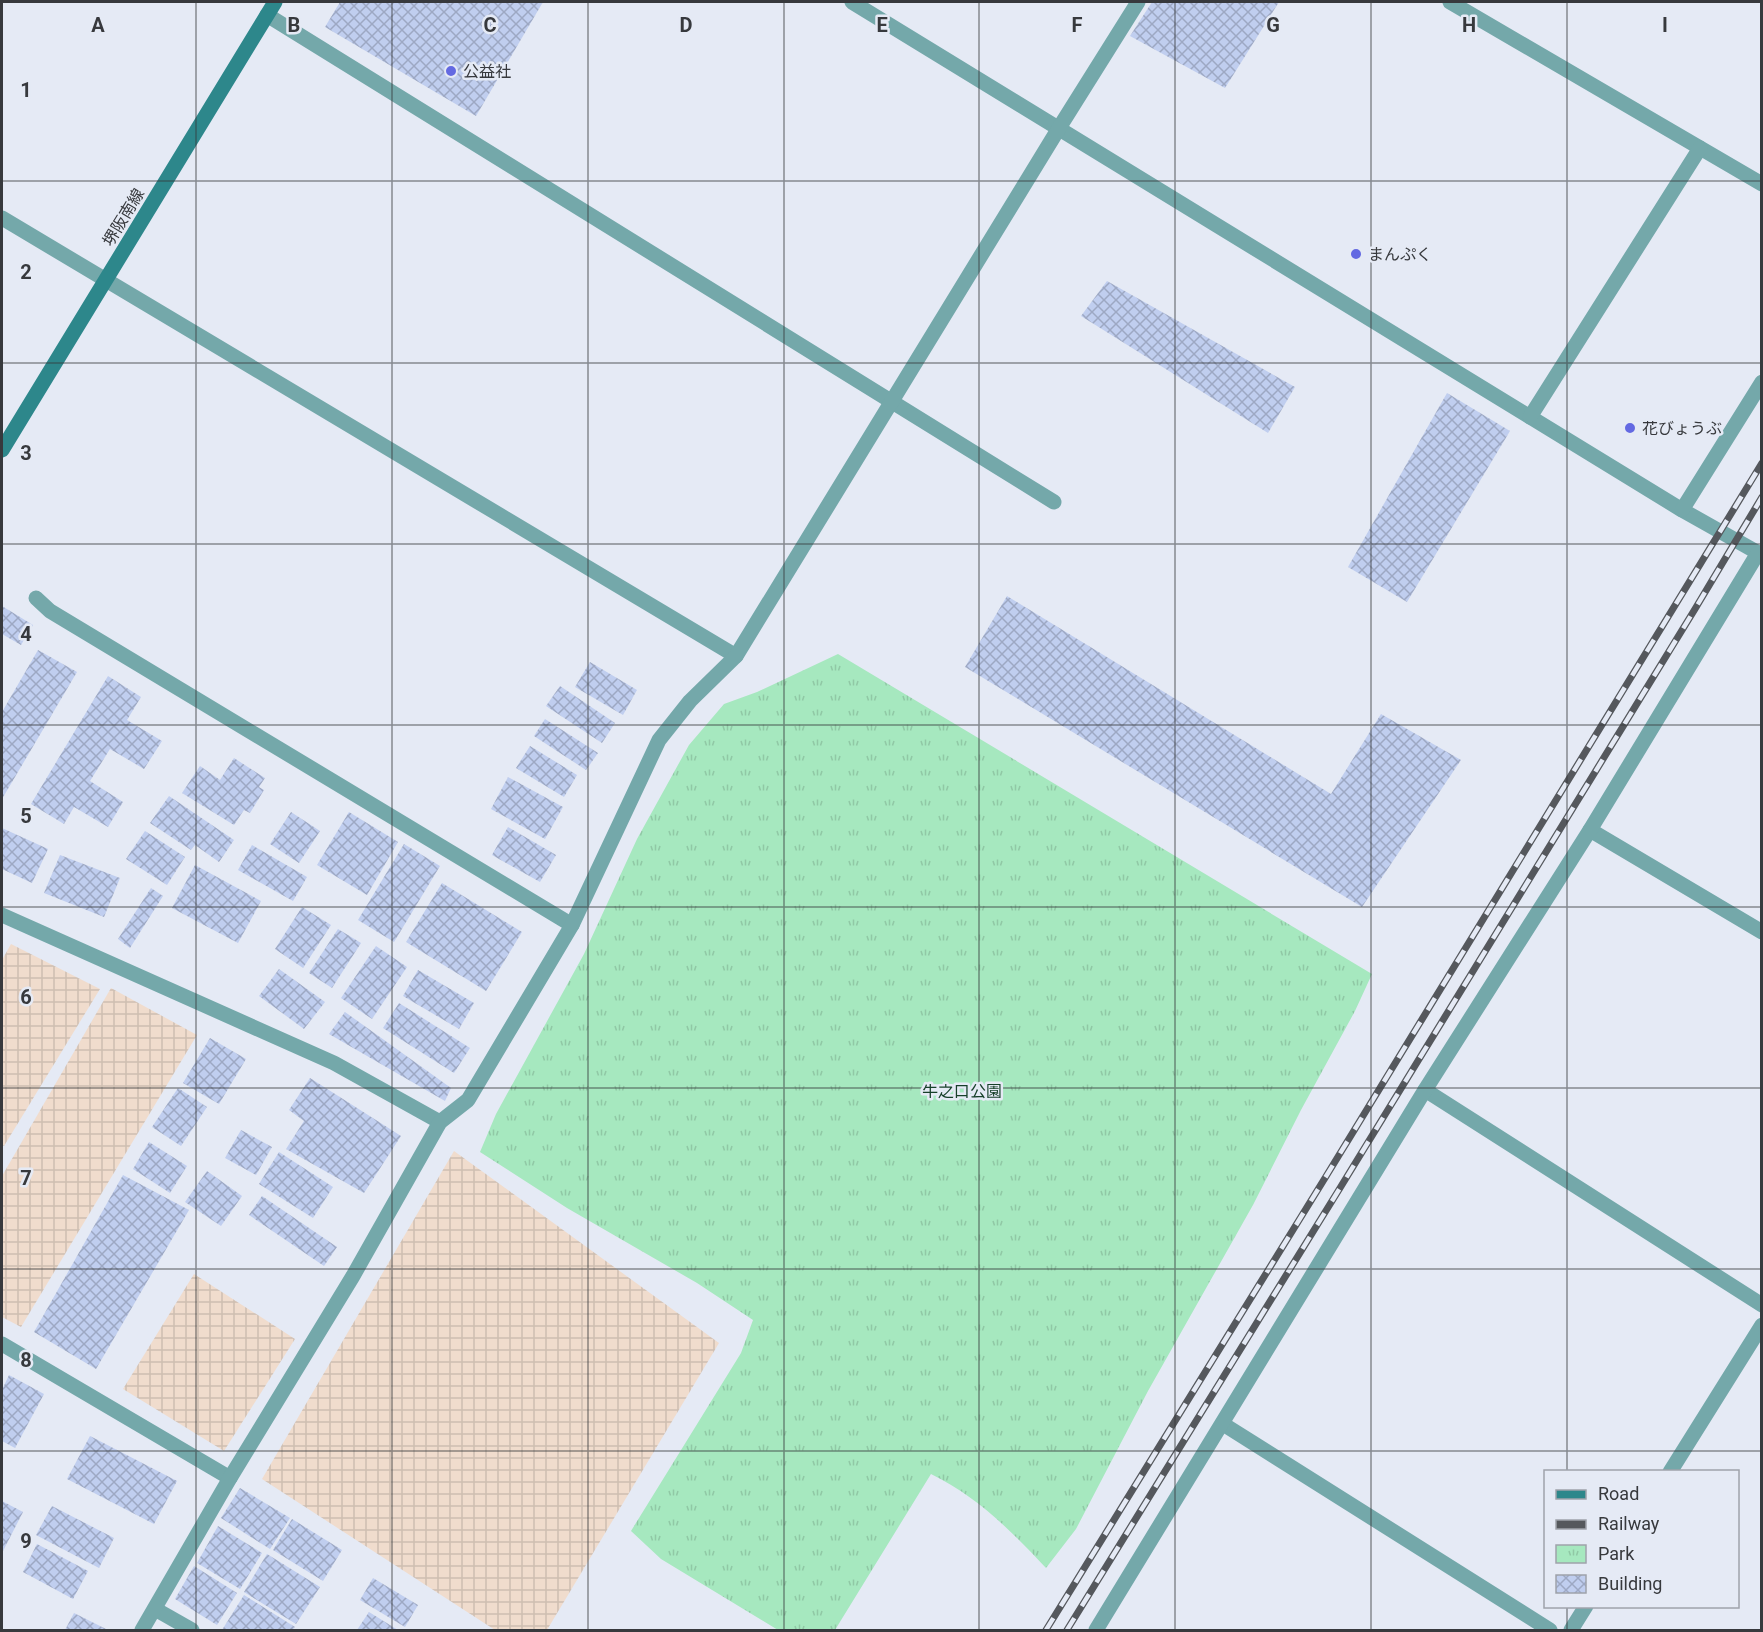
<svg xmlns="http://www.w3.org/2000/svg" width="1763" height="1632" font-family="Roboto,'Noto Sans JP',sans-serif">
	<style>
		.industrial { fill: url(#industrial-grid) }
		.park { fill: url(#park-tufts) }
		.building { fill: url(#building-cross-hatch) }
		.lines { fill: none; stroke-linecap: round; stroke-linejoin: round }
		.street { stroke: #74a8aa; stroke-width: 15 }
		.secondary { stroke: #2d878b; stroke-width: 15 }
		.rail-casing { stroke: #55585d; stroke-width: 7 }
		.rail { stroke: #e5eaf5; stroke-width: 4.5; stroke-dasharray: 14; stroke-linecap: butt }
		.grid { fill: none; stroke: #37393d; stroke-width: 1.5; stroke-opacity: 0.55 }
		.poi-dot { fill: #6369e2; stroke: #e5eaf5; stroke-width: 2 }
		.labels { text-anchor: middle; stroke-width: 5; stroke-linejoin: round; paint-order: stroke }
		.poi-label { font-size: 16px; fill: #37393d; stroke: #e5eaf5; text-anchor: start }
		.street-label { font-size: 16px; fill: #37393d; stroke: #e5eaf5 }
		.park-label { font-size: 16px; fill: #17402a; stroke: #e5eaf5 }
		.grid-label { font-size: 20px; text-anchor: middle; font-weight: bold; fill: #37393d; stroke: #e5eaf5; stroke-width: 5; stroke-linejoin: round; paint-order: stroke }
	</style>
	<defs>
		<pattern id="industrial-grid" width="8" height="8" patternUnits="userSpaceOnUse" patternTransform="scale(1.5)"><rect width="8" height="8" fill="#f0dccd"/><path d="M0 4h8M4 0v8" fill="none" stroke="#cebeb1"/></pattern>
		<pattern id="park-tufts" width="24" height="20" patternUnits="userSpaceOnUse" patternTransform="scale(1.5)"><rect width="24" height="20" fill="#a6e8bf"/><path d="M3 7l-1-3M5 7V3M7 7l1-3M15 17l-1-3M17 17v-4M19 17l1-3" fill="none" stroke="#90c8a5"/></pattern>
		<pattern id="building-cross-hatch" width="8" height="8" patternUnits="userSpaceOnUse" patternTransform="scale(1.5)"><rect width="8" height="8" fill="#c0ceef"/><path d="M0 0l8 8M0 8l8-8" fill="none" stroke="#9da8c3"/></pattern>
	</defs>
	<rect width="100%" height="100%" fill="#e5eaf5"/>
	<!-- industrial -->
	<g class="industrial">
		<path d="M11 944 100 989 4 1146 2 1145V960Z"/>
		<path d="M111 988 197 1035 21 1327 2 1317V1176Z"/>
		<path d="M454 1151 719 1343 547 1630H495L262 1479Z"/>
		<path d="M194 1274 295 1339 224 1451 123 1389Z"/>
	</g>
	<!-- park -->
	<path class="park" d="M838 654 1372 974 1355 1011 1301 1110 1253 1205 1148 1391 1076 1529 1046 1568C1010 1530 978 1497 931 1474L835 1630H778L661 1559 631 1531 741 1353 753 1320 697 1283 567 1208 480 1152 496 1114 584 954 637 839 689 745 724 704 757 692Z"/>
	<!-- building -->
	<g class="building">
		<path d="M340 2H543L476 116 325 27Z"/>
		<path d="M1152 2H1279L1225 88 1130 36Z"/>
		<path d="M1107 281 1295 387 1268 433 1081 316Z"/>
		<path d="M1447 393 1510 431 1407 602 1348 567Z"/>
		<path d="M1007 596 1331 794 1381 714 1461 760 1362 907 965 667Z"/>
		<path d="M2 606 33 625 21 645 2 634Z"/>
		<path d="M38 650 77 672 2 799V712Z"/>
		<path d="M590 662 637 690 623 715 575 687Z"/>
		<path d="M108 676 141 697 127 720 162 741 144 769 110 749 90 781 123 802 108 827 74 807 64 824 31 804Z"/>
		<path d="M560 686 615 723 602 743 546 706Z"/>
		<path d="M545 719 598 753 586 770 534 736Z"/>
		<path d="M530 746 577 775 564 797 516 768Z"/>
		<path d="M234 758 265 778 259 787 264 790 250 813 244 810 234 825 182 793 200 766 220 780Z"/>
		<path d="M508 777 563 807 545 839 491 809Z"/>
		<path d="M169 796 234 840 219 862 195 845 191 850 150 823Z"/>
		<path d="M291 812 320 831 299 863 270 844Z"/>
		<path d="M349 812 398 842 367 895 317 865Z"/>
		<path d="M508 827 556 855 540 882 492 855Z"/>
		<path d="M2 828 48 849 32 883 2 869Z"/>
		<path d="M145 831 185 857 167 885 126 859Z"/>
		<path d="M404 844 440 866 394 942 358 920Z"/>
		<path d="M252 845 307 877 293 901 238 870Z"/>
		<path d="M60 855 120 878 104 917 44 893Z"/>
		<path d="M195 865 261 901 238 943 172 908Z"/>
		<path d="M442 883 522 932 486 991 406 942Z"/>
		<path d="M151 888 163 896 130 948 118 939Z"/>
		<path d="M302 907 331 925 303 968 275 949Z"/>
		<path d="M338 929 361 943 332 988 309 973Z"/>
		<path d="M376 946 407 967 372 1019 341 998Z"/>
		<path d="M279 969 325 1002 304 1029 259 996Z"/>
		<path d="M418 970 474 1003 459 1029 403 996Z"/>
		<path d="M399 1003 470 1048 454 1073 383 1028Z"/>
		<path d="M345 1012 451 1088 445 1101 329 1034Z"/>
		<path d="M210 1038 246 1059 219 1104 183 1083Z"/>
		<path d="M310 1078 401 1136 364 1193 286 1149 304 1121 289 1110Z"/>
		<path d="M178 1088 207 1107 181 1146 152 1127Z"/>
		<path d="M241 1130 272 1147 256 1175 225 1158Z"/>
		<path d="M149 1142 187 1166 170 1193 133 1169Z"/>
		<path d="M279 1152 333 1187 313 1218 259 1184Z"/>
		<path d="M207 1171 242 1196 221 1226 185 1202Z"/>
		<path d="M123 1175 189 1210 96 1369 34 1332Z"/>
		<path d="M262 1196 337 1247 324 1266 249 1215Z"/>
		<path d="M9 1375 44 1394 15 1448 2 1441V1390Z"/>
		<path d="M90 1436 177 1481 154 1524 67 1479Z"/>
		<path d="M240 1488 290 1518 270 1549 221 1518Z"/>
		<path d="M2 1501 23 1512 2 1553Z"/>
		<path d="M52 1506 114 1538 99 1568 36 1535Z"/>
		<path d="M292 1519 342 1550 323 1581 273 1550Z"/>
		<path d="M218 1526 262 1553 240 1589 197 1563Z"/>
		<path d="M37 1544 88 1571 73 1599 23 1572Z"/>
		<path d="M267 1554 320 1587 296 1624 244 1592Z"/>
		<path d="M194 1566 237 1593 217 1625 175 1599Z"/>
		<path d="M373 1578 418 1605 405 1627 360 1600Z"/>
		<path d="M244 1595 295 1627 292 1630H222Z"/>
		<path d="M369 1612 398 1630H357Z"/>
		<path d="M74 1613 108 1630H65Z"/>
	</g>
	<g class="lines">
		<!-- street -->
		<g class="street">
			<path d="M852 2 1682 510 1762 555"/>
			<path d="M1450 2 1762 184"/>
			<path d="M267 15 1054 502"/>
			<path d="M2 218 736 656"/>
			<path d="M1530 417 1700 148"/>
			<path d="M1682 510 1762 382"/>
			<path d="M36 598 50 611 572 925"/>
			<path d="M1590 830 1762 932"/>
			<path d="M2 915 334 1063 440 1122"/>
			<path d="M1425 1090 1762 1305"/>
			<path d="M2 1344 230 1478"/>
			<path d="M1223 1424 1550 1630"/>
			<path d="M1670 1472 1762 1325"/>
			<path d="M155 1609 192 1630"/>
			<path d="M142 1630 230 1478 353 1276 440 1122 468 1100 572 925 659 740 690 701 736 656 1059 128 1138 2"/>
			<path d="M1096 1630 1425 1090 1590 830 1758 553"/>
			<path d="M1571 1630 1586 1606"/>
		</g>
		<!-- secondary -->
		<path class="secondary" d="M2 450 275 2"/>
		<!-- rail casing -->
		<g class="rail-casing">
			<g id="rail">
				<path d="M1046 1630 1325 1178 1762 463"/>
				<path d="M1067 1630 1340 1188 1695 609 1762 497"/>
			</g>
		</g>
		<!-- rail -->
		<use href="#rail" class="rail"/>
	</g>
	<!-- grid -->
	<path class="grid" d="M196 2V1630M392 2V1630M588 2V1630M784 2V1630M979 2V1630M1175 2V1630M1371 2V1630M1567 2V1472M2 181H1762M2 363H1762M2 544H1762M2 725H1762M2 907H1762M2 1088H1762M2 1269H1762M2 1451H1762M1567 1606V1630"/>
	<!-- markers -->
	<g class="poi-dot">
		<circle cx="451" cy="71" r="6"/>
		<circle cx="1356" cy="254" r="6"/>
		<circle cx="1630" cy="428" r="6"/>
	</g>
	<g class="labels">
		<!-- poi labels -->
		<g class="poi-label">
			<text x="463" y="77">公益社</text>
			<text x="1368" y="260">まんぷく</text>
			<text x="1642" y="434">花びょうぶ</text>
		</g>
		<!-- street labels -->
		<g class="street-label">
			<text transform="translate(123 217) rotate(-59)" y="6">堺阪南線</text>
		</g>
		<!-- park labels -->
		<g class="park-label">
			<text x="962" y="1097">牛之口公園</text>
		</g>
	</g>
	<g class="grid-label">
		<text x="98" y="32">A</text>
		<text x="294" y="32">B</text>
		<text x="490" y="32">C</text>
		<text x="686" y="32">D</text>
		<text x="882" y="32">E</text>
		<text x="1077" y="32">F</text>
		<text x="1273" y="32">G</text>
		<text x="1469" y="32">H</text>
		<text x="1665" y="32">I</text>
		<text x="26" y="97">1</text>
		<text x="26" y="279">2</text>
		<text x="26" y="460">3</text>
		<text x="26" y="641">4</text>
		<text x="26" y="823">5</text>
		<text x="26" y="1004">6</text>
		<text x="26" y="1185">7</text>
		<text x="26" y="1367">8</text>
		<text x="26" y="1548">9</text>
	</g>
	<!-- border -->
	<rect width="1763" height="1632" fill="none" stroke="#37393d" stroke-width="6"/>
	<!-- legend -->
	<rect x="1544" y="1470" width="195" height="138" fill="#e5eaf5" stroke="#9fa3ab" stroke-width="1.5"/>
	<rect x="1556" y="1490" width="30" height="9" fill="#2d878b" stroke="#9fa3ab" stroke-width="1.5"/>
	<text x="1598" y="1500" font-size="18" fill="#37393d">Road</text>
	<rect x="1556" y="1520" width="30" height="9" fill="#55585d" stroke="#9fa3ab" stroke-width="1.5"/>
	<text x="1598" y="1530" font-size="18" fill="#37393d">Railway</text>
	<rect x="1556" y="1545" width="30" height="18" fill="url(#park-tufts)" stroke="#9fa3ab" stroke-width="1.5"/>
	<text x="1598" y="1560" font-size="18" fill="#37393d">Park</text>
	<rect x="1556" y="1575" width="30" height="18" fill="url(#building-cross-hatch)" stroke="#9fa3ab" stroke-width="1.5"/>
	<text x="1598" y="1590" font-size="18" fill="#37393d">Building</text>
</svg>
